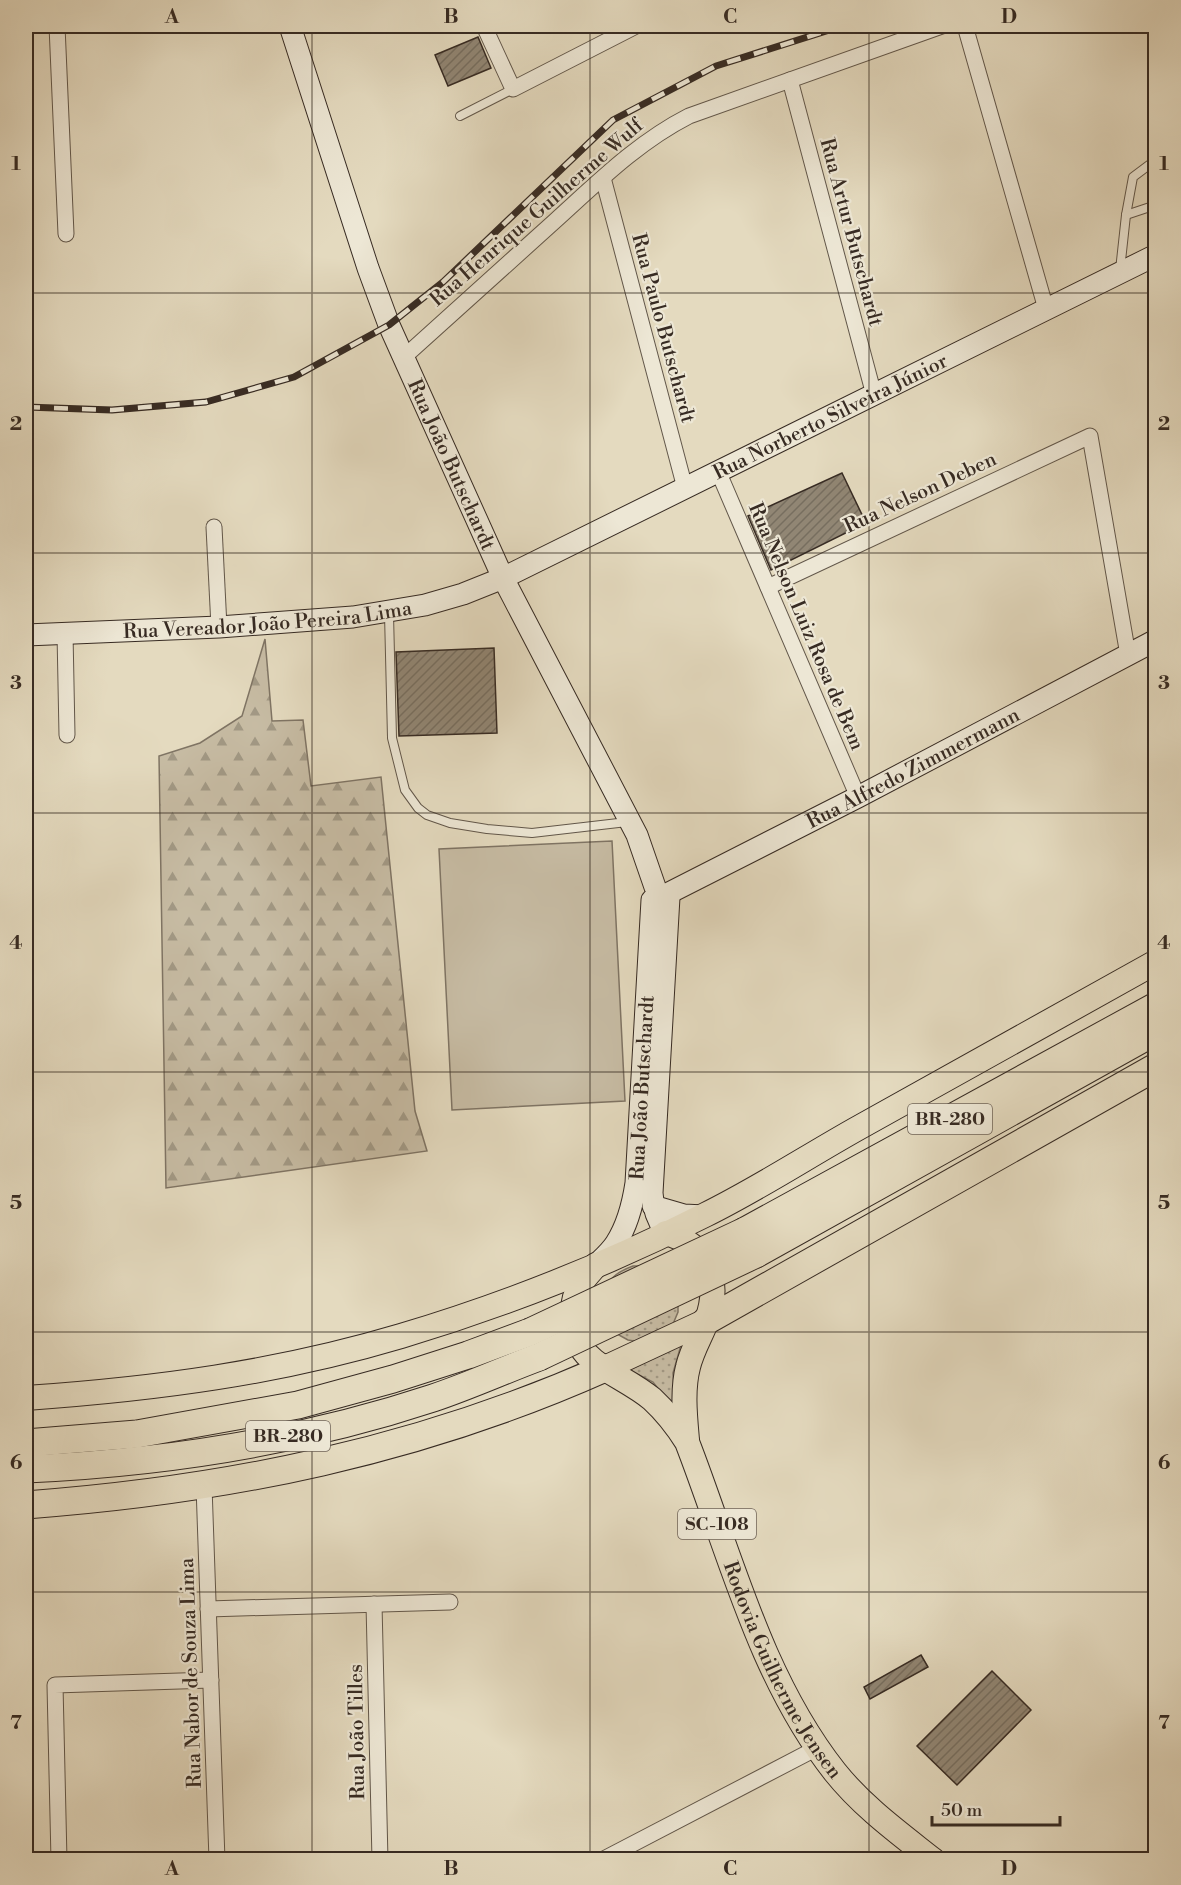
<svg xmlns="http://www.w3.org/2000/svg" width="1181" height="1885" font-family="'Libre Bodoni',serif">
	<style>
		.grass { fill: url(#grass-dots); stroke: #7f7464; stroke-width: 1.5 }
		.forest { fill: url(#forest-firs); stroke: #7f7464; stroke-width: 1.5 }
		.pitch { fill: #c7bca4; stroke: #7f7464; stroke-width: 1.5 }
		.building { fill: url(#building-hatch); stroke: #372b23; stroke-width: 1.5 }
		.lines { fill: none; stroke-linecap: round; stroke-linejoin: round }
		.lane-casing { stroke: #62574a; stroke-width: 10 }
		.street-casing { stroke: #62574a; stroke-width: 17 }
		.secondary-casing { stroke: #372b23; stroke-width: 23 }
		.primary-casing { stroke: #372b23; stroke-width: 26 }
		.highway-casing { stroke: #372b23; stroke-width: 29 }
		.lane { stroke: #ede7d5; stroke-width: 8 }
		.street { stroke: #ede7d5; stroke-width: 15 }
		.secondary { stroke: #ede7d5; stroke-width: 21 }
		.primary { stroke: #e4dabf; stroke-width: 24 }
		.highway { stroke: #e4dabf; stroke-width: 27 }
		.rail-casing { stroke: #372b23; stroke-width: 7 }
		.rail { stroke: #ede7d5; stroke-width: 4.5; stroke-dasharray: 14; stroke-linecap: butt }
		.highway-bridge-casing { stroke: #372b23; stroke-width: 29; stroke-linecap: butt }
		.highway-bridge { stroke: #e4dabf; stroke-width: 27 }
		.grid { fill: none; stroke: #372b23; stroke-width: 1.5; stroke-opacity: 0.55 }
		.labels { text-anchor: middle; stroke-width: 4.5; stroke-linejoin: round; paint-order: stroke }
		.shield { fill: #ede7d5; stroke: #6e6358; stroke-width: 1.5 }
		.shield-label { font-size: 18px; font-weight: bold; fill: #372b23 }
		.street-label { font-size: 20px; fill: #372b23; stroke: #ede7d5 }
		.neatline { fill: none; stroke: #372b23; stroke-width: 2 }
		.grid-label { font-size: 20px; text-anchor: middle; font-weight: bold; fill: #372b23 }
	</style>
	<defs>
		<pattern id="grass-dots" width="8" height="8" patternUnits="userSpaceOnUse" patternTransform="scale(1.5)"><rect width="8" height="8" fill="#c7bca4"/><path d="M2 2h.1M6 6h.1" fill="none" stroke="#a29985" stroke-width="1.8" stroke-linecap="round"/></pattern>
		<pattern id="forest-firs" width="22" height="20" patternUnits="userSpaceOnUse" patternTransform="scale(1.5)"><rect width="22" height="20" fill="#c7bca4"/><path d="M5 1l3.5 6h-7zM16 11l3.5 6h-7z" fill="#a29985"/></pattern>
		<pattern id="building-hatch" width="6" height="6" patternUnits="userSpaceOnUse" patternTransform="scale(1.5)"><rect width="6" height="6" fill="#918674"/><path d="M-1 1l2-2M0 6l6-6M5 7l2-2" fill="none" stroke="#776e5f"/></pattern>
	</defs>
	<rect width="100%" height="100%" fill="#e4dabf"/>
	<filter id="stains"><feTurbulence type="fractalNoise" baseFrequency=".00333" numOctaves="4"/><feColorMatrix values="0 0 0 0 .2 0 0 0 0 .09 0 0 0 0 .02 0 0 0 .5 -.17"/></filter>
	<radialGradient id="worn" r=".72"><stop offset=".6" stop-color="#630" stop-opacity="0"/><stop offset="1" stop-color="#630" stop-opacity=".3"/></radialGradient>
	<!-- grass -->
	<g class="grass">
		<path d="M633 1266H645L678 1300V1312L673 1324 640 1342 628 1340 617 1334 604 1289C612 1276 619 1271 633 1266Z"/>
		<path d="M681 1345 673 1373 675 1410 653 1382 629 1370Z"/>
	</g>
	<!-- forest -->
	<path class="forest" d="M265 639 272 721 303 720 311 786 381 777 415 1111 427 1151 166 1188 159 756 200 743 242 716Z"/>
	<!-- pitch -->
	<path class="pitch" d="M612 841 625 1101 452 1110 439 849Z"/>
	<!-- building -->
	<g class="building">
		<path d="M478 37 491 68 448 86 435 55Z"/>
		<path d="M842 473 866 523 771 570 748 516Z"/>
		<path d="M494 648 497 733 399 736 396 652Z"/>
		<path d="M921 1655 928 1667 870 1699 864 1687Z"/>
		<path d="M992 1671 1031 1710 957 1785 917 1746Z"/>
	</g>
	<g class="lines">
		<!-- lane casing -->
		<g class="lane-casing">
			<g id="lane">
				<path d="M460 116 513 89"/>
				<path d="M1126 215 1156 205"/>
				<path d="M1120 270 1126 215 1133 177 1149 165 1156 163"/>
				<path d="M389 614 392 738 405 790 418 808 427 815 450 823 487 829 532 833 627 822"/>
			</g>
		</g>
		<!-- street casing -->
		<g class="street-casing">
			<g id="street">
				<path d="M57 26 66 234"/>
				<path d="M484 26 513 89 636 26"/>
				<path d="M965 26 1046 309"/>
				<path d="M790 80 874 395"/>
				<path d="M603 178 685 488"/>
				<path d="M403 358C454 312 505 266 556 220 598 182 638 142 689 116L942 26"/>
				<path d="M718 471 858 797"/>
				<path d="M214 527 219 627"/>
				<path d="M768 587 1090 436 1128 655"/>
				<path d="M65 633 67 735"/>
				<path d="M204 1486 217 1860"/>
				<path d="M374 1604 380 1860"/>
				<path d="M208 1609 450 1602"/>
				<path d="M59 1860 55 1685 211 1680"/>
				<path d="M602 1860 817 1748"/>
			</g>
		</g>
		<!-- secondary casing -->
		<g class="secondary-casing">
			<g id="secondary">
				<path id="s1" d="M290 26 368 268 389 325 503 578 637 835 655 887"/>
				<path id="s2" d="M26 635 219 627 353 617 425 605 463 594 503 578 1156 255"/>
				<path id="s3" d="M669 893 858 797 1156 640"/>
				<path d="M653 1206 684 1215 704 1216"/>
				<path d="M666 1233C657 1220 653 1209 652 1193L669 897"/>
				<path id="s4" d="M596 1265C603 1258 611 1251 616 1243 627 1226 633 1203 636 1183L652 900"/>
			</g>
		</g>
		<!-- primary casing -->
		<g class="primary-casing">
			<g id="primary">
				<path d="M666 1233C708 1245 721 1280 707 1320 701 1336 692 1350 688 1367 682 1390 685 1417 687 1440"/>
				<path id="s5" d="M596 1265C592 1270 586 1276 582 1282 566 1307 571 1344 594 1361 612 1375 634 1384 652 1399 666 1412 677 1426 687 1442 730 1553 760 1677 835 1772 863 1807 899 1833 933 1860"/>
				<path d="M605 1368 706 1321"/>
				<path d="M26 1398C155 1389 277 1373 401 1336 505 1305 608 1264 705 1215 758 1189 808 1156 860 1127 958 1072 1057 1017 1156 962"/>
			</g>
		</g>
		<!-- highway casing -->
		<g class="highway-casing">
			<g id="highway">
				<path d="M745 1231 1156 1006"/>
				<path d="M756 1254 1156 1031"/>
				<path d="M706 1321 1156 1067"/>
				<path d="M26 1443 137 1434 298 1405 393 1379 468 1355 530 1332"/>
				<path d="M26 1469C162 1463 303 1441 433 1398 469 1386 504 1370 539 1357"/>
				<path d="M26 1505C228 1490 419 1451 605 1368"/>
			</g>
		</g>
		<!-- lane -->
		<use href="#lane" class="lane"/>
		<!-- street -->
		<use href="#street" class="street"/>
		<!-- secondary -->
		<use href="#secondary" class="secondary"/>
		<!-- primary -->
		<use href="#primary" class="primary"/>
		<!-- highway -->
		<use href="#highway" class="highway"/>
		<!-- rail casing -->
		<g class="rail-casing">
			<path id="rail" d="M26 407 112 410 206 402 294 377 389 325 443 282 613 120 716 66 842 26"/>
		</g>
		<!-- rail -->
		<use href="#rail" class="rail"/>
		<!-- highway-bridge casing -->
		<g class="highway-bridge-casing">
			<g id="highway-bridge">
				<path d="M530 1332 745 1231"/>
				<path d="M539 1357 756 1254"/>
			</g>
		</g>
		<!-- highway-bridge -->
		<use href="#highway-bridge" class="highway-bridge"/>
	</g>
	<!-- grid -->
	<path class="grid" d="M312 26V1860M590 26V1860M869 26V1860M26 293H1156M26 553H1156M26 813H1156M26 1072H1156M26 1332H1156M26 1592H1156"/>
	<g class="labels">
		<!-- shield labels -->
		<g class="shield">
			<rect x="908" y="1104" width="84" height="30" rx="4.5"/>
			<rect x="246" y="1421" width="84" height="30" rx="4.5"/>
			<rect x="678" y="1509" width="78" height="30" rx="4.5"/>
		</g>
		<g class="shield-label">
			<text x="950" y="1125">BR-280</text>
			<text x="288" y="1442">BR-280</text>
			<text x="717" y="1530">SC-108</text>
		</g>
		<!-- street labels -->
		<g class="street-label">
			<text transform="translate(536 212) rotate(-41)" y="7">Rua Henrique Guilherme Wulf</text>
			<text transform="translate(852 232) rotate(75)" y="7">Rua Artur Butschardt</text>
			<text transform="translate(664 328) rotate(75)" y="7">Rua Paulo Butschardt</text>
			<text dy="7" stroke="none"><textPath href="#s2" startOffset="848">Rua Norberto Silveira Júnior</textPath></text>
			<text dy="7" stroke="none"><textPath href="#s1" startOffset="468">Rua João Butschardt</textPath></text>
			<text transform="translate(920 492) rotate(-25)" y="7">Rua Nelson Deben</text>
			<text dy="7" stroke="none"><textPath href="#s2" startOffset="242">Rua Vereador João Pereira Lima</textPath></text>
			<text transform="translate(807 626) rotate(67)" y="7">Rua Nelson Luiz Rosa de Bem</text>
			<text dy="7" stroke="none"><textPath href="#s3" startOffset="274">Rua Alfredo Zimmermann</textPath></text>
			<text dy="7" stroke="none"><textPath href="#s4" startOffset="189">Rua João Butschardt</textPath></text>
			<text dy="7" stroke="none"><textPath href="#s5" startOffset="482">Rodovia Guilherme Jensen</textPath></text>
			<text transform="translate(190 1673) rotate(-92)" y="7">Rua Nabor de Souza Lima</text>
			<text transform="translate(356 1732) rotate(-91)" y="7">Rua João Tilles</text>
		</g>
	</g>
	<!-- margin -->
	<rect width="1181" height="1885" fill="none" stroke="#e4dabf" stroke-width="66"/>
	<!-- scale -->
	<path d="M932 1816v9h128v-9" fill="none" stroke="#372b23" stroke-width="3"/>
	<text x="941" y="1816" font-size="18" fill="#372b23" stroke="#ede7d5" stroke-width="4.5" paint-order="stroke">50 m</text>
	<rect x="33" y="33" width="1115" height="1819" class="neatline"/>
	<g class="grid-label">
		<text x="172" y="23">A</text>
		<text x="451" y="23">B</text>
		<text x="730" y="23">C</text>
		<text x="1009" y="23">D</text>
		<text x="16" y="170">1</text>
		<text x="1164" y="170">1</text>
		<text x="16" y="430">2</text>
		<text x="1164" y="430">2</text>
		<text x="16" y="689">3</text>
		<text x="1164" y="689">3</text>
		<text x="16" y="949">4</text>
		<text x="1164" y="949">4</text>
		<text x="16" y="1209">5</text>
		<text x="1164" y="1209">5</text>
		<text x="16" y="1469">6</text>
		<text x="1164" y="1469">6</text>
		<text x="16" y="1729">7</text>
		<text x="1164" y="1729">7</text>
		<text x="172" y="1875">A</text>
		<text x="451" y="1875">B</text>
		<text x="730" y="1875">C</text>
		<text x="1009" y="1875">D</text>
	</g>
	<rect width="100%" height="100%" filter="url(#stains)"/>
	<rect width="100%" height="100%" fill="url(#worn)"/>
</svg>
